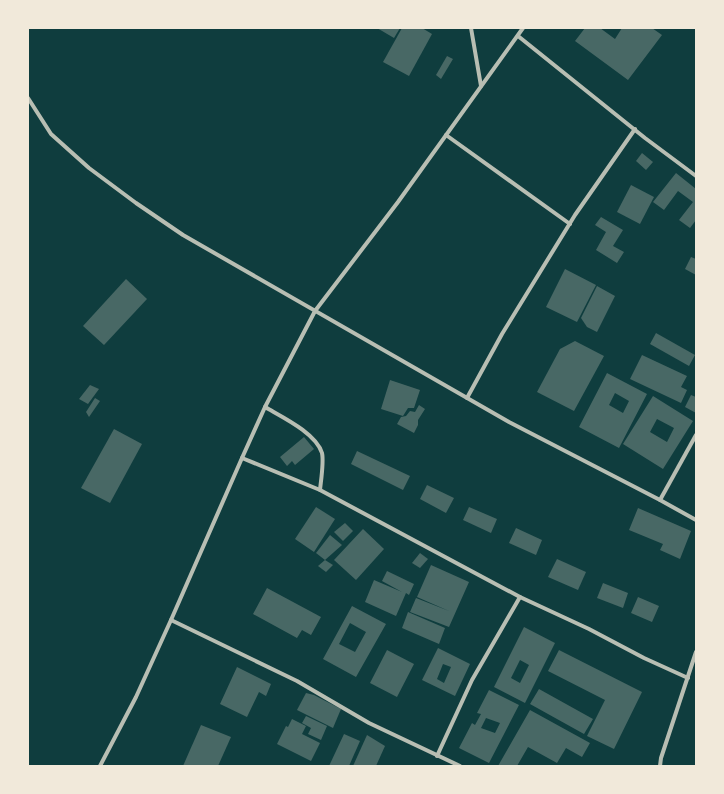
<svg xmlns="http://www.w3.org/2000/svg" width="724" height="794" font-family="Arial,sans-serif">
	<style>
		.building { fill: #486865; fill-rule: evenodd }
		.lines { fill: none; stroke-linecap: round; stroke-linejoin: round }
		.minor { stroke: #b8beb3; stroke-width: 4 }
	</style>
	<rect width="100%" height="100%" fill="#0f3d3e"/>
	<!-- building -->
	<g class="building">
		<path d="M377 28H400L394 38Z"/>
		<path d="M402 28H422L432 34 409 76 383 62Z"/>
		<path d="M585 28H600L615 39 622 28H652L662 35 628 80 575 41Z"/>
		<path d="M447 56 453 59 441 79 436 75Z"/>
		<path d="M642 153 653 162 646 170 636 161Z"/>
		<path d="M676 173 696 189V220L690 228 679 220 693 202 678 191 664 210 653 202Z"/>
		<path d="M631 185 654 197 640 224 617 212Z"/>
		<path d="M601 217 623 230 613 246 624 252 617 263 596 250 606 232 595 225Z"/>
		<path d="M691 257 696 259V275L685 269Z"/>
		<path d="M565 269 596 285 577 322 546 307Z"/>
		<path d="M126 279 147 299 104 345 83 326Z"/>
		<path d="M597 286 615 296 597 332 587 327 581 318Z"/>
		<path d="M656 333 695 355 689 366 650 344Z"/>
		<path d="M575 341 604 356 574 411 537 392 560 349Z"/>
		<path d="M642 355 687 376 681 387 687 390 681 403 630 379Z"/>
		<path d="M607 373 647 394 619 448 579 427ZM615 393 629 401 623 413 609 405Z"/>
		<path d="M390 380 420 390 414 408H408L403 416 381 409Z"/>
		<path d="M90 385 99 389 88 404 79 399Z"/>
		<path d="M691 395 696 397V413L685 407Z"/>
		<path d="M653 396 693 421 663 469 623 444ZM657 419 674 428 667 442 650 432Z"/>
		<path d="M95 398 100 401 89 417 86 412Z"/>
		<path d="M419 405 425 409 418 420V425L414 433 397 424 401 417 406 416 410 411 415 412Z"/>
		<path d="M114 429 142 444 110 503 81 488Z"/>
		<path d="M304 437 314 449 295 465 292 461 287 466 280 457Z"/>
		<path d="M357 451 410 476 403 490 351 464Z"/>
		<path d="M427 485 454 498 446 513 420 499Z"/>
		<path d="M316 507 335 519 314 552 295 539Z"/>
		<path d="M469 507 497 519 491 533 463 520Z"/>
		<path d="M638 508 691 531 680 559 660 550 663 544 629 530Z"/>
		<path d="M345 523 353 531 343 541 334 532Z"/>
		<path d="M516 528 542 540 536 555 509 543Z"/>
		<path d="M363 529 384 549 356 580 334 560Z"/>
		<path d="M330 535 342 545 325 560 316 553Z"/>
		<path d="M420 553 428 559 420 568 412 563Z"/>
		<path d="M557 559 586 572 578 590 548 577Z"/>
		<path d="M325 560 333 565 326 572 318 566Z"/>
		<path d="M431 565 469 582 449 627 410 612 416 598 449 611 417 597Z"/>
		<path d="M387 571 414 584 409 595 406 593 396 616 365 602 374 580 402 592 382 581Z"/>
		<path d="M603 583 628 593 623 608 597 598Z"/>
		<path d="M267 588 321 617 311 635 302 630 297 638 253 614Z"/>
		<path d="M638 597 659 606 652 622 631 613Z"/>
		<path d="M352 606 386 624 356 677 323 659ZM350 623 366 632 355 652 339 644Z"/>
		<path d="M408 612 445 628 439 644 402 628Z"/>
		<path d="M524 627 555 643 525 703 494 687ZM520 660 529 665 520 683 511 678Z"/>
		<path d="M438 648 470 664 455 696 422 680ZM443 664 451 667 444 683 437 679Z"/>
		<path d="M387 650 414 664 397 697 370 683Z"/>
		<path d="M559 650 642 692 614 749 587 736 605 700 548 671Z"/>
		<path d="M237 667 271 684 266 696 259 692 247 717 220 704Z"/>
		<path d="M539 689 593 719 584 734 530 704Z"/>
		<path d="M489 690 519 705 489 763 459 748 472 723 475 725 481 714 477 713ZM486 718 500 723 495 733 481 728Z"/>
		<path d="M306 693 314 695 341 709 333 728 297 710Z"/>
		<path d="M530 710 590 743 582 757 566 748 557 763 528 747 517 766H498Z"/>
		<path d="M306 716 327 726 321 740 308 734 311 728 302 723Z"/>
		<path d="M292 719 306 726 302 734 320 743 311 761 277 744 286 726 288 727Z"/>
		<path d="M201 725 231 737 218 766H183Z"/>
		<path d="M344 734 360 741 349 766H329Z"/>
		<path d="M367 735 385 746 376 766H353Z"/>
	</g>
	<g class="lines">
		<!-- minor -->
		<g class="minor">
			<path d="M471 28 481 86"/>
			<path d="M518 36 645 138 696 176"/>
			<path d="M28 98 51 134 89 168 136 203 183 235 509 422 660 500 696 520"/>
			<path d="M446 135 570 224"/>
			<path d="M467 398 502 334 575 215 635 129"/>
			<path d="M265 407C282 417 316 433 322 453 324 462 321 480 320 490"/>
			<path d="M242 458 320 490 520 597 589 629 644 658 688 678"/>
			<path d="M660 500 696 435"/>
			<path d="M171 620 297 681 369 723 460 766"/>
			<path d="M437 756 472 680 520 597"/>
			<path d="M100 766 136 697 171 620 242 458 265 407 315 311 398 202 523 28"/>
			<path d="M660 766 661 758 696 652"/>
		</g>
	</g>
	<!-- border -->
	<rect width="724" height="794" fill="none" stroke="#f1e9da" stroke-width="58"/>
</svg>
